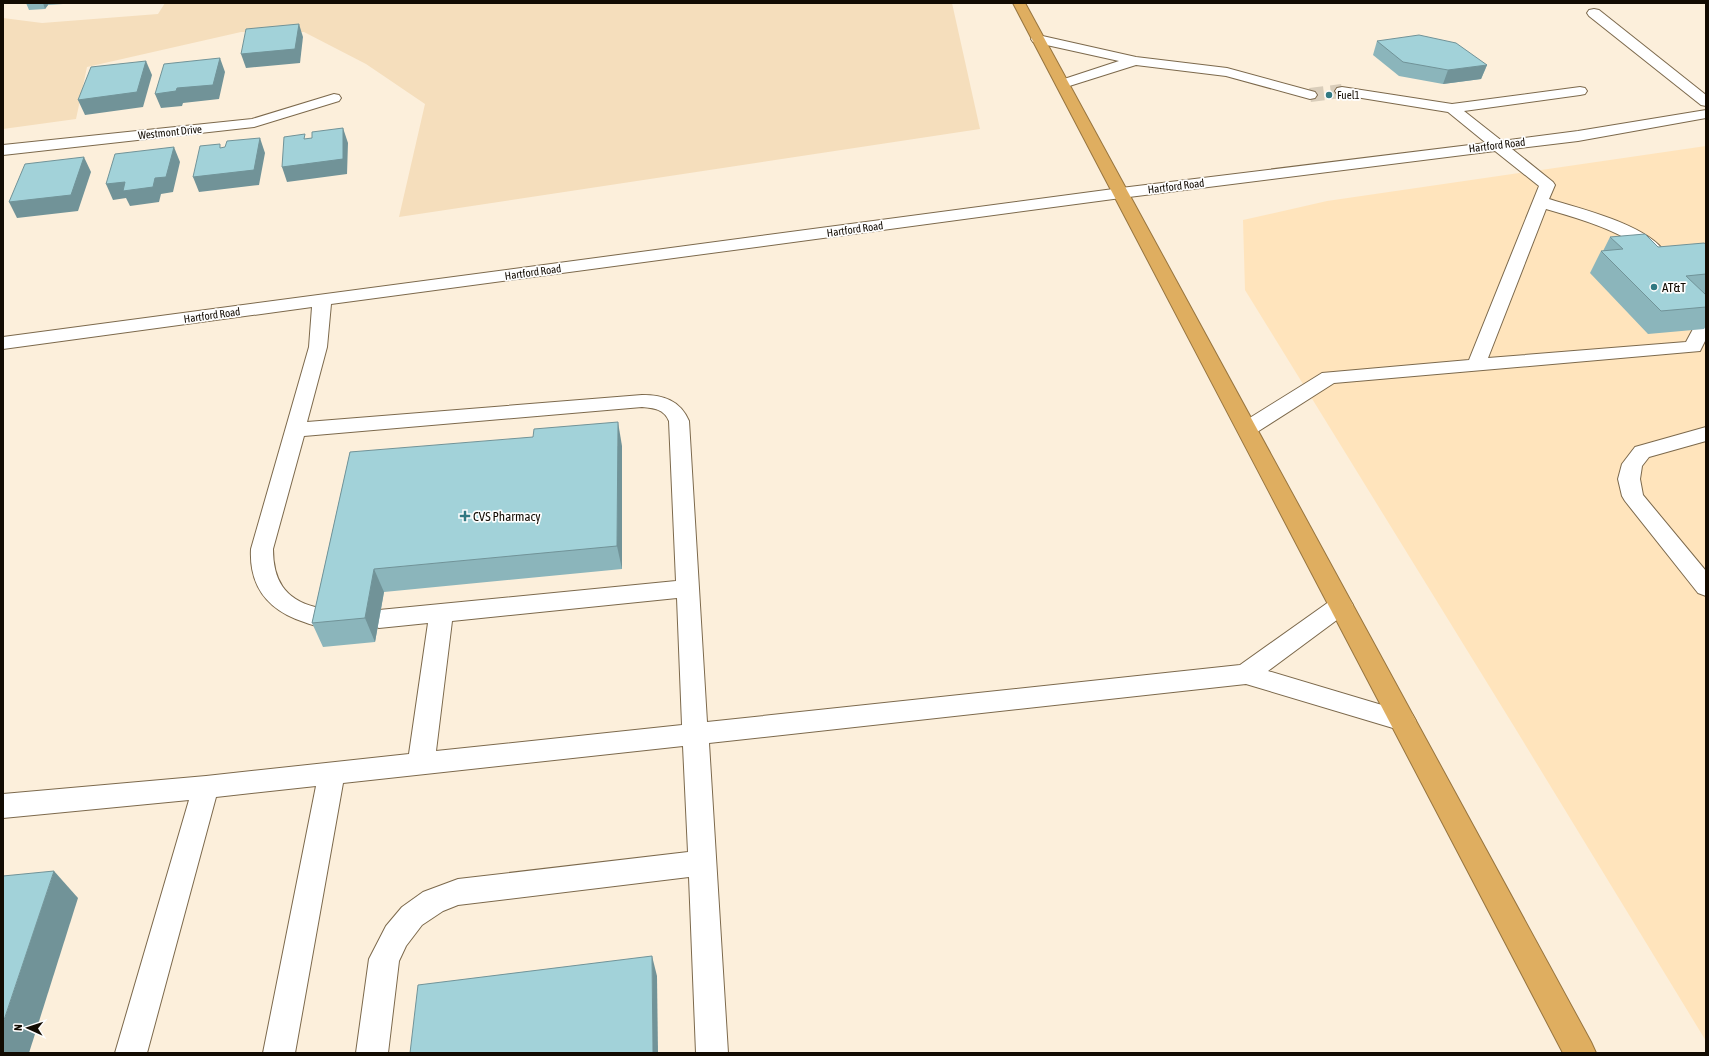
<svg xmlns="http://www.w3.org/2000/svg" width="1709" height="1056" font-family="'Asap Condensed',sans-serif">
	<style>
		.built { fill: #ffe4bc }
		.green { fill: #f5debc }
		.lines { fill: none; stroke-linecap: round; stroke-linejoin: round }
		.minor-tunnel { stroke: #d9cdba; stroke-width: 14; stroke-dasharray: 14 7; stroke-linecap: butt }
		.minor-casing { stroke: #7c694c; stroke-width: 2 }
		.highway-casing { stroke: #97753f; stroke-width: 2 }
		.minor { fill: #fff; fill-rule: evenodd }
		.highway { fill: #dfae60; fill-rule: evenodd }
		.wall { fill: #8bb5bb }
		.shaded-wall { fill: #719398 }
		.building { fill: #a2d2d9; stroke: #719398 }
		.poi-dot { fill: #317982; stroke: #fefefe; stroke-width: 1.5 }
		.labels { text-anchor: middle; stroke-width: 3.5; stroke-linejoin: round; paint-order: stroke }
		.far-poi-label { font-size: 11px; fill: #120b02; stroke: #fefefe; text-anchor: start }
		.far-street-label { font-size: 11px; fill: #120b02; stroke: #fefefe }
		.poi-label { font-size: 13px; fill: #120b02; stroke: #fefefe; text-anchor: start }
	</style>
	<rect width="100%" height="100%" fill="#fcefdb"/>
	<!-- built -->
	<path class="built" d="M1706 146V1041L1515 728 1245 290 1243 220 1327 201Z"/>
	<!-- green -->
	<path class="green" d="M165 3H952L980 129 399 217 425 104 366 64 304 32H241L87 67 76 119 3 129V18L42 23 158 14Z"/>
	<g class="lines">
		<!-- minor-tunnel -->
		<path class="minor-tunnel" d="M1310 95 1342 91"/>
		<!-- minor casing -->
		<g class="minor-casing">
			<g id="minor">
				<path d="M1594 9 1599 10 1706 95V106L1701 105 1589 16 1587 13 1589 10Z"/>
				<path d="M1038 35 1136 57 1227 68 1315 92 1317 95 1315 98 1310 99 1226 76 1136 65 1063 88 1058 87 1056 84 1058 81 1119 61 1033 42 1031 39 1033 36Z"/>
				<path d="M1342 87 1452 104 1580 87 1585 88 1587 91 1585 94 1580 95 1464 111 1502 141 1578 131 1706 110V118L1578 141 1512 149 1553 182 1555 185 1549 199C1581 209 1645 224 1665 252L1662 256C1648 259 1639 246 1627 239 1602 225 1573 217 1546 209L1488 358 1686 342 1700 316 1706 314V339L1700 351 1334 383 1254 434 1247 436 1240 434 1237 429 1240 424 1322 373 1469 360 1539 186 1495 151 1121 198 331 304 327 347 307 422 642 395C663 395 680 400 689 421L707 722 1240 665 1333 599 1341 596 1349 599 1353 605 1349 611 1268 671 1412 714 1416 721 1412 728 1403 731 1246 684 709 743 728 1053H696L689 877 458 905 443 911 422 925 406 946 399 961 388 1053H356L369 959 386 926 402 907 423 892 458 879 688 852 683 746 343 783 295 1053H263L316 786 216 797 147 1053H115L189 800 3 818V794L206 776 409 754 428 623 379 628 371 625 367 619 371 613 379 610 676 581 669 421C664 409 654 408 642 407L304 436 273 549C273 579 284 599 315 607 322 609 329 610 336 613L340 619 336 625C325 629 315 626 304 622 268 610 249 587 251 549L309 347 312 307 3 349V337L1121 188 1486 143 1448 112 1337 94 1335 91 1337 88ZM677 598 682 725 436 751 452 621Z"/>
				<path d="M334 94 339 95 341 98 339 101 254 127 3 155V145L252 119Z"/>
				<path d="M1706 427V441L1649 457 1642 466 1640 479 1643 495 1706 571V596L1698 593 1625 501 1622 496 1618 479 1622 464 1635 447Z"/>
			</g>
		</g>
		<!-- highway casing -->
		<g class="highway-casing">
			<path id="highway" d="M1013 3H1025L1591 1042 1596 1053H1563Z"/>
		</g>
		<!-- minor -->
		<use href="#minor" class="minor"/>
		<!-- highway -->
		<use href="#highway" class="highway"/>
	</g>
	<!-- wall -->
	<g class="wall">
		<path d="M26 3H78L48 5 45 9 29 10Z"/>
		<path d="M97 3H122L98 4Z"/>
		<path d="M1377 41 1487 65 1481 79 1443 84 1399 76 1373 55Z"/>
		<path d="M1610 237 1658 247 1706 244V326L1704 329 1648 334 1590 273 1601 251H1603Z"/>
		<path d="M622 446V569L384 592 375 642 323 647 312 623 350 452Z"/>
	</g>
	<!-- shaded-wall -->
	<g class="shaded-wall">
		<path d="M43 3H48V5L45 9Z"/>
		<path d="M299 24 303 37 300 63 246 68 241 54Z"/>
		<path d="M220 58 225 72 219 99 183 103 182 106 161 108 155 94 177 88Z"/>
		<path d="M146 61 152 75 143 107 85 115 78 100Z"/>
		<path d="M1487 65 1481 79 1443 84 1448 70Z"/>
		<path d="M343 128 348 143 347 174 287 182 282 167Z"/>
		<path d="M260 138 265 153 259 185 199 192 193 177Z"/>
		<path d="M174 147 180 162 173 192 161 194 159 202 130 206 126 198 113 200 106 184Z"/>
		<path d="M84 157 91 172 78 211 17 218 9 202Z"/>
		<path d="M618 422 622 446V569L617 546Z"/>
		<path d="M374 569 384 592 375 642 365 618Z"/>
		<path d="M54 871 78 898 29 1053H3V1023Z"/>
		<path d="M652 956 657 976 658 1053H653Z"/>
	</g>
	<!-- building -->
	<g class="building">
		<path d="M299 24 295 49 241 54 246 29Z"/>
		<path d="M1419 35 1456 43 1487 65 1448 70 1403 62 1377 41Z"/>
		<path d="M220 58 213 85 177 88 176 91 155 94 164 64Z"/>
		<path d="M146 61 137 92 78 100 91 67Z"/>
		<path d="M343 128V159L282 167 284 137 305 134 304 139 312 138V132Z"/>
		<path d="M260 138 254 170 193 177 200 146 220 144V148L225 147 227 141Z"/>
		<path d="M174 147 166 177 155 178 153 187 123 191 125 182 106 184 115 154Z"/>
		<path d="M84 157 71 195 9 202 25 164Z"/>
		<path d="M1645 234 1658 247 1704 243 1706 244V274L1686 276 1706 295V307L1661 311 1601 251 1623 249 1610 237Z"/>
		<path d="M618 422 617 546 374 569 365 618 312 623 350 452 533 437 534 429Z"/>
		<path d="M54 871 3 1023V876Z"/>
		<path d="M652 956 653 1053H410L418 985Z"/>
	</g>
	<!-- markers -->
	<g class="poi-dot">
		<circle cx="1329" cy="95" r="4"/>
		<circle cx="1654" cy="287" r="4"/>
		<path d="M463 510h4v4h4v4h-4v4h-4v-4h-4v-4h4z"/>
	</g>
	<g class="labels">
		<!-- far-poi labels -->
		<g class="far-poi-label">
			<text x="1337" y="99">Fuel1</text>
		</g>
		<!-- far-street labels -->
		<g class="far-street-label">
			<text transform="translate(170 132) rotate(-6)" y="4">Westmont Drive</text>
			<text transform="translate(1497 145) rotate(-7)" y="4">Hartford Road</text>
			<text transform="translate(1176 186) rotate(-7)" y="4">Hartford Road</text>
			<text transform="translate(855 229) rotate(-8)" y="4">Hartford Road</text>
			<text transform="translate(533 272) rotate(-8)" y="4">Hartford Road</text>
			<text transform="translate(212 315) rotate(-8)" y="4">Hartford Road</text>
		</g>
		<!-- poi labels -->
		<g class="poi-label">
			<text x="1662" y="292">AT&amp;T</text>
			<text x="473" y="521">CVS Pharmacy</text>
		</g>
	</g>
	<!-- border -->
	<rect width="1709" height="1056" fill="none" stroke="#120b02" stroke-width="8"/>
	<!-- north arrow -->
	<g transform="translate(28 1028) rotate(273)" stroke="#fefefe" stroke-width="3" paint-order="stroke">
	<path d="M0-3L7 15L0 10L-7 15Z" fill="#120b02"/>
	<text y="-6" font-size="11" font-weight="bold" text-anchor="middle" fill="#120b02">N</text>
	</g>
</svg>
